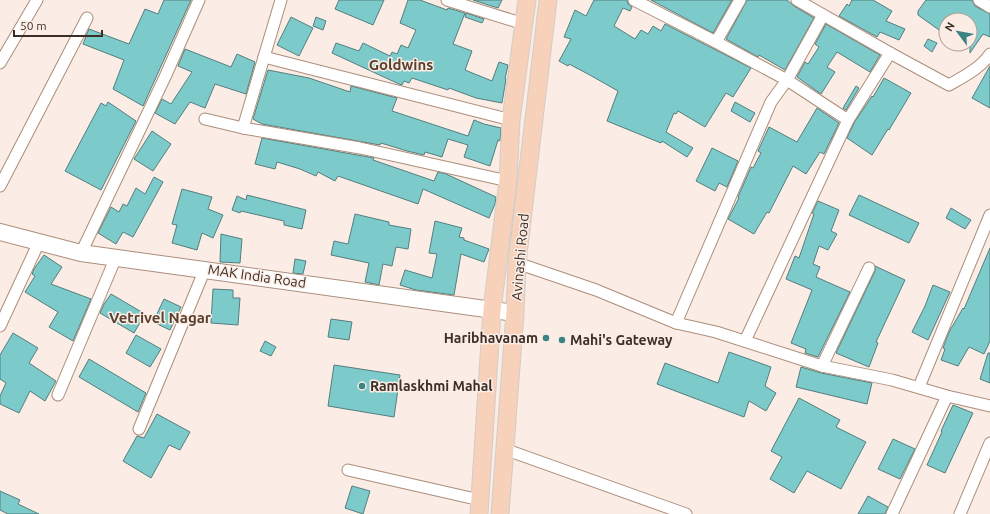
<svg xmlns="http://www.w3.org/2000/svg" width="990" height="514" font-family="Ubuntu,sans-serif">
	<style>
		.building { fill: #7dcacb; stroke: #547e7e }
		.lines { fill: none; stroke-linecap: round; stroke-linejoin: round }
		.street-casing { stroke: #ac8e7b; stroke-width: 13 }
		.secondary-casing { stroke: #ac8e7b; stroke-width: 18 }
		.primary-casing { stroke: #d0cdcb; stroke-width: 19 }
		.street { stroke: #fff; stroke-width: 11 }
		.secondary { stroke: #fff; stroke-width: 16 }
		.primary { stroke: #f7d1b9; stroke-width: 17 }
		.poi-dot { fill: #3b8384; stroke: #fbede5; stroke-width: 1.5 }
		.labels { text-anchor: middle; stroke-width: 3; stroke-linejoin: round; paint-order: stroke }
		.street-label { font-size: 14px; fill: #3b2f27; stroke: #fbede5 }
		.poi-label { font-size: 14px; font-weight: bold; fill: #3b2f27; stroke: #fbede5; text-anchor: start }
		.neighbourhood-label { font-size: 15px; font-weight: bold; fill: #593f2e; stroke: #fbede5 }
	</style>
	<rect width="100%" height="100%" fill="#fbede5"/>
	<!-- building -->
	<g class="building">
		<path d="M164 0H191L143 106 113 89 124 60 83 44 89 29 129 44 145 9 158 14Z"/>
		<path d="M339 0H384L373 25 335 9Z"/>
		<path d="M408 0H420L447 10 448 8 465 13 453 44 472 51 465 70 492 81 499 62 508 65 505 79H506L502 103 476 98 449 88 448 90 412 78 409 83 404 81 402 85 399 84 332 53 336 43 359 51 363 43 390 56 392 52 397 54 401 45 408 48 416 30 400 23Z"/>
		<path d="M473 0H502L498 8Z"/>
		<path d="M594 0H627L628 4 632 7 630 11 623 8 614 26 635 39 641 30 648 34 653 26 661 31 665 24 751 68 733 97 726 93 705 127 678 111 676 114 674 113 666 132 693 148 687 157 662 141 661 143 607 121 618 91 588 74 569 64 568 66 559 61 571 39 564 37 575 10 586 16Z"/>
		<path d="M651 0H732L713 33Z"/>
		<path d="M747 0H787L794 6 814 18 785 70 759 55 758 57 726 39Z"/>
		<path d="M852 0H873L892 11 886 21 905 29 899 40 880 32 877 37 839 16 847 4 849 6Z"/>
		<path d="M926 0H972L975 6 990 14V37L983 34 970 53V20H946V35L918 15V11Z"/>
		<path d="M466 13 484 19 482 23 465 17Z"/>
		<path d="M291 17 313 28 299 56 277 45Z"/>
		<path d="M316 17 326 21 323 30 313 26Z"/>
		<path d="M826 24 880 55 870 72 837 52 827 67 835 72 821 94 797 77 805 62 808 64 819 47 815 44Z"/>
		<path d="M928 39 937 43 932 52 924 46Z"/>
		<path d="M185 49 231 67 237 54 255 62 246 94 215 84 205 108 190 102 175 124 155 113 162 99 171 104 192 72 178 66Z"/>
		<path d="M990 66V108L972 98Z"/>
		<path d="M268 70 309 78 350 92 351 86 397 98 392 111 468 136 474 120 484 124 501 128 500 141 498 140 490 166 464 157 468 145 448 139 442 157 425 152 424 155 407 151 381 143 380 145 262 124 253 119Z"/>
		<path d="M884 78 911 93 889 130 888 129 872 155 847 138 854 123 872 96 873 97Z"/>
		<path d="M856 86 859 88 846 110 843 108Z"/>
		<path d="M108 102 136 121 101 190 65 171 101 103 106 106Z"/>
		<path d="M735 102 755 113 750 122 731 111Z"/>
		<path d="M817 108 839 123 824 154 820 152 806 174 793 166 769 213 767 212 754 234 728 219 739 198 738 197 751 167 753 168 761 153 758 151 769 127 797 142Z"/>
		<path d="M152 131 171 144 153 171 134 159Z"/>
		<path d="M262 138 374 158 373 160 434 181 438 172 446 174 496 197 495 204 489 218 423 189 418 204 338 176 335 181 318 172 316 176 300 169 277 162 275 169 255 164Z"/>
		<path d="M712 148 738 161 727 187 719 183 715 191 696 181Z"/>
		<path d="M154 177 163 182 133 237 123 232 116 244 98 233 111 207 119 212 123 204 127 206 136 188 145 194Z"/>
		<path d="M182 189 212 197 208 209 223 215 213 238 202 233 197 250 172 243 177 225 172 224Z"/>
		<path d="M247 195 306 210 302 229 284 225V221L241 211 240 213 232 210 237 196 246 200Z"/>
		<path d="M859 195 919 223 909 243 849 215Z"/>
		<path d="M818 201 839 210 831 231 837 234 828 250 819 246 813 264 820 267 816 277 850 292 818 357 805 353 806 349 791 343 812 290 786 279 795 256 799 258 814 214 812 213Z"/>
		<path d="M951 208 971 220 965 229 946 218Z"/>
		<path d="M355 214 389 222V225L411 229 408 249 396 247 392 266 383 264 379 285 365 282 369 263 331 255 334 241 348 244Z"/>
		<path d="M435 221 462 228 459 237 464 238V240L489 249 484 262 461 254 454 295 416 290 400 285 405 270 432 278 437 254 429 253Z"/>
		<path d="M221 234 242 239 240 263 220 262Z"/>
		<path d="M990 248V341L984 354 969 347 958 366 941 360 945 349 943 348 949 332 963 308 964 309Z"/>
		<path d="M44 255 62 267 51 284 91 299 73 341 49 327 58 312 25 292 35 276 32 274 34 269Z"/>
		<path d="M295 259 306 261 303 274 293 273Z"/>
		<path d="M875 266 905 280 876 342 878 343 869 367 836 353 875 271Z"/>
		<path d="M933 285 950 292 928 340 912 332 925 306Z"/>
		<path d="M213 289 233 290V298H240L238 325 211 323Z"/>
		<path d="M111 294 145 314 134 333 100 313 104 304Z"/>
		<path d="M164 299 181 307 170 330 153 322Z"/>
		<path d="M331 319 352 322 349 340 328 337Z"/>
		<path d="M13 333 38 348 29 363 56 381 45 401 30 391 19 413 0 404V396L6 383 0 379V355Z"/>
		<path d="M136 335 161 349 150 367 126 353Z"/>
		<path d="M265 341 276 347 271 356 260 351Z"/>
		<path d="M729 352 771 367 765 386 776 393 766 411 749 401 744 417 657 384 665 363 718 383Z"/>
		<path d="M988 353H990V383L980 379Z"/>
		<path d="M89 359 146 393 138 412 79 377Z"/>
		<path d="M334 365 400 375 394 417 328 406Z"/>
		<path d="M801 367 821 373 872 383 867 404 796 387Z"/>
		<path d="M799 398 840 420 836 427 866 442 841 489 807 471 794 493 770 479 782 457 771 451Z"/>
		<path d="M953 405 973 413 945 473 927 465 942 432 941 431Z"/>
		<path d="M157 414 190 432 180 450 169 445 151 478 123 461 137 436 144 438Z"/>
		<path d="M893 439 915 449 900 479 878 469Z"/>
		<path d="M352 486 370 491 363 514 345 508Z"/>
		<path d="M0 491 20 500 18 504 39 514H8L0 510Z"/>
		<path d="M868 496 888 507 885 514H858Z"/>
	</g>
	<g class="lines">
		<!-- street casing -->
		<g class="street-casing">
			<g id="street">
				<path d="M447 0 524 24"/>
				<path d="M634 0 716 42 787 80 771 102 676 323"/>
				<path d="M797 0 890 53 949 85C963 77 981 68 990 54"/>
				<path d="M979 0 990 7"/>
				<path d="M716 42 740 0"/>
				<path d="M264 57 511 120"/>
				<path d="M0 63 37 0"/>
				<path d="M205 119 243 128 360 148 508 181"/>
				<path d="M848 120 890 53"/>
				<path d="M243 128 281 0"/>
				<path d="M0 186 87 18"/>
				<path d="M81 253 165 77 199 0"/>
				<path d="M517 263 596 290 676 323 716 332 822 366 892 380 947 396 990 406"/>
				<path d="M0 326 39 242"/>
				<path d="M745 341 848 120 787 80 823 15"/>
				<path d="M822 366 869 268"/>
				<path d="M919 387 990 215"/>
				<path d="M58 395 116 257"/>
				<path d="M139 429 205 269"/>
				<path d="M504 449 686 514"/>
				<path d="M348 470 480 500"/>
				<path d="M892 514 947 396"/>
				<path d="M960 514 990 443"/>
			</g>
		</g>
		<!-- secondary casing -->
		<g class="secondary-casing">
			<path id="secondary" d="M0 232 81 253 515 313"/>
		</g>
		<!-- primary casing -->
		<g class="primary-casing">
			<g id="primary">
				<path d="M479 514 492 310 508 181 511 120 527 0"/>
				<path d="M500 514 515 313 517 263 548 0"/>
			</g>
		</g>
		<!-- street -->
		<use href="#street" class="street"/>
		<!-- secondary -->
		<use href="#secondary" class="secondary"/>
		<!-- primary -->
		<use href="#primary" class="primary"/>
	</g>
	<!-- markers -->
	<g class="poi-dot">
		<circle cx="546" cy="338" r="4"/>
		<circle cx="562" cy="340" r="4"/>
		<circle cx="362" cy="386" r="4"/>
	</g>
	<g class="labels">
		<!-- street labels -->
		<g class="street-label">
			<text transform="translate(520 257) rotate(-85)" y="5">Avinashi Road</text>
			<text transform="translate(257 276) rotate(8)" y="5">MAK India Road</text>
		</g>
		<!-- poi labels -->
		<g class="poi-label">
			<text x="538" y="343" text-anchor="end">Haribhavanam</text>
			<text x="570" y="345">Mahi's Gateway</text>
			<text x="370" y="391">Ramlaskhmi Mahal</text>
		</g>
		<!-- neighbourhood labels -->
		<g class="neighbourhood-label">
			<text x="401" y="70">Goldwins</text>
			<text x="160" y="323">Vetrivel Nagar</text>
		</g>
	</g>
	<!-- north arrow -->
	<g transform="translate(958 32) rotate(302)"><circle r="19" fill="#fbede5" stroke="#aea199"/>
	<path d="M0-3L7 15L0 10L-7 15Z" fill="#3b8384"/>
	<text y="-6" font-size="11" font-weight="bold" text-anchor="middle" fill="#3b2f27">N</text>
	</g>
	<!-- scale -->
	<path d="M14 30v6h88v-6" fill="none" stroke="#3b2f27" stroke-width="2"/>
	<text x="20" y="30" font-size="12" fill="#3b2f27" stroke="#fbede5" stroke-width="3" paint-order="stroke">50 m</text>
</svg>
